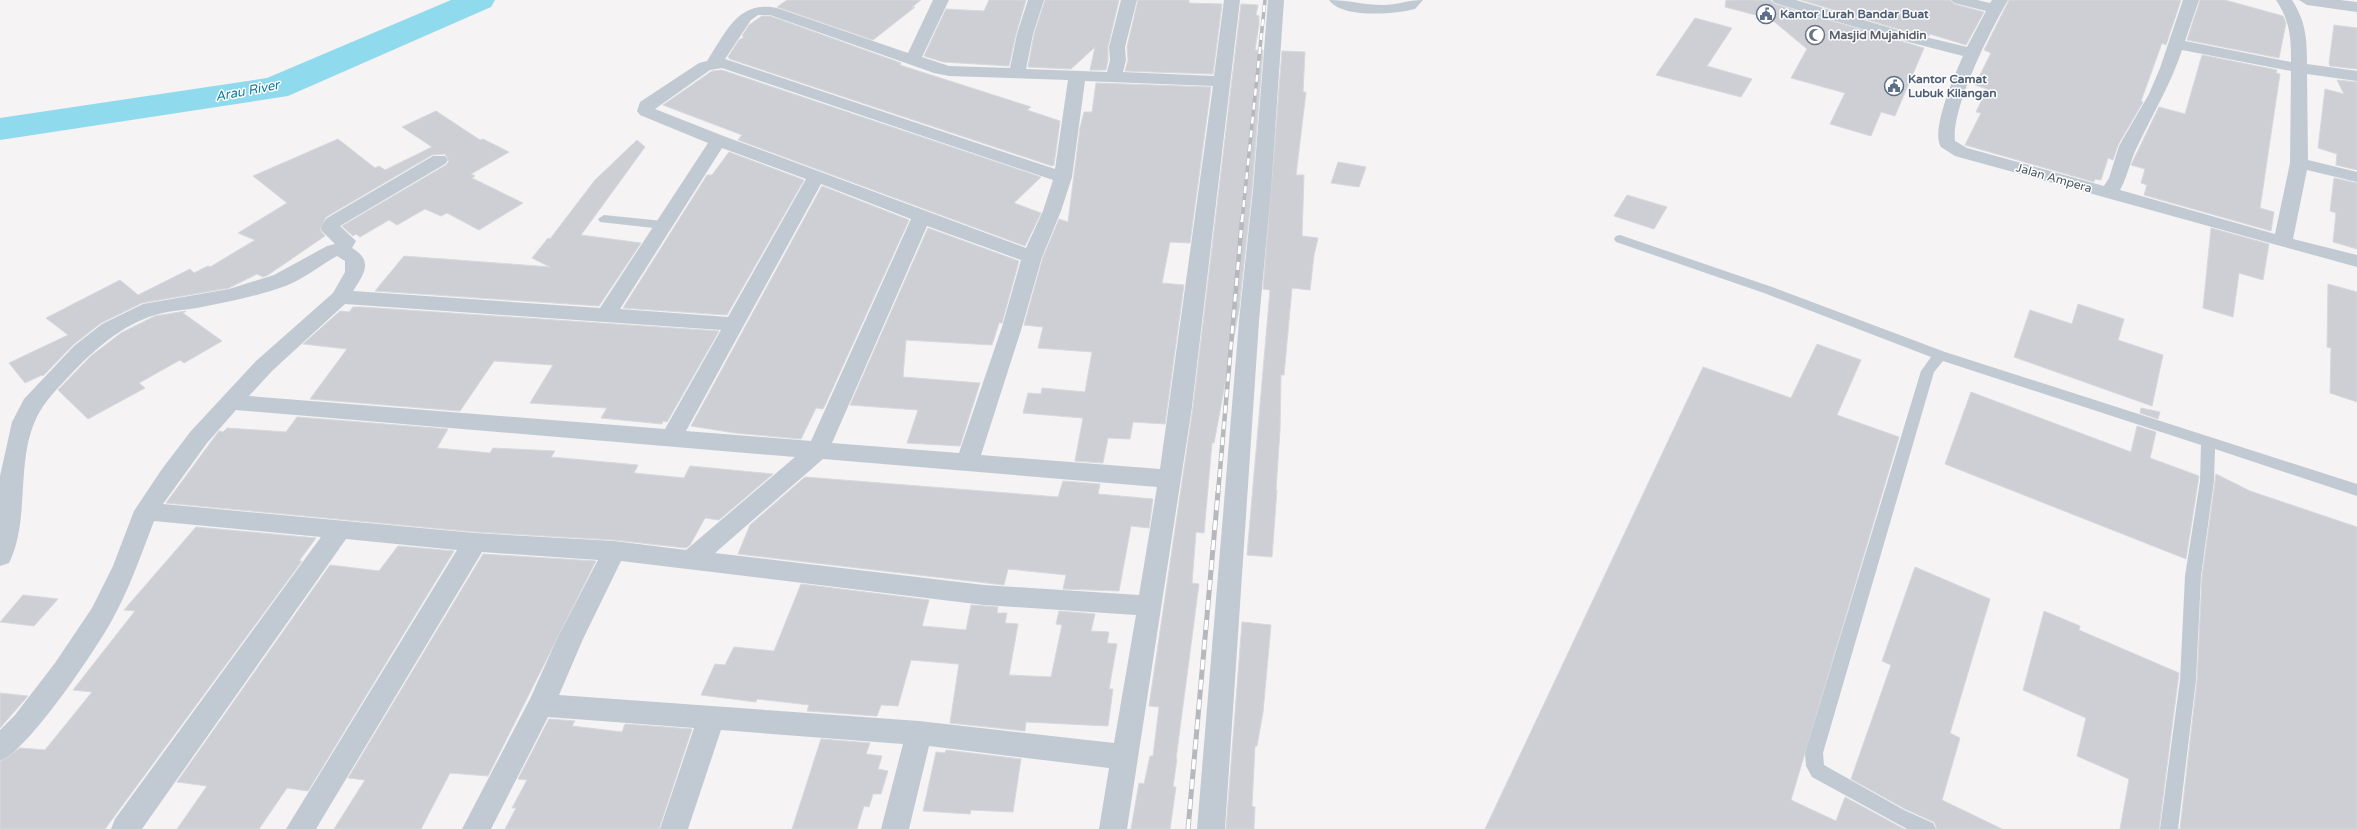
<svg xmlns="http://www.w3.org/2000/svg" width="2357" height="829" font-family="'Varela Round',sans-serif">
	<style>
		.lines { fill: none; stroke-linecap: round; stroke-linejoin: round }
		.river { fill: #90daee; fill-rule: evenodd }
		.building { fill: #cdcfd5; stroke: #d7d9de }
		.lane { fill: #c1cad2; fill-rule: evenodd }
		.street { fill: #c1cad2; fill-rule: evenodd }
		.rail-far2-casing { stroke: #b5b8bd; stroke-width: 3.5 }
		.rail-far1-casing { stroke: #b5b8bd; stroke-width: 4.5 }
		.rail-casing { stroke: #b5b8bd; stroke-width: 5 }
		.rail-far2 { stroke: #fff; stroke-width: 2.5; stroke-dasharray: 7; stroke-linecap: butt }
		.rail-far1 { stroke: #fff; stroke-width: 3; stroke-dasharray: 8; stroke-linecap: butt }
		.rail { stroke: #fff; stroke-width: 3.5; stroke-dasharray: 10; stroke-linecap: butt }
		.labels { text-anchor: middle; stroke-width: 3; stroke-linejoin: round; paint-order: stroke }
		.far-service-label { font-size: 12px; font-weight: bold; fill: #4e5e75; stroke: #fff; text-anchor: start }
		.far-worship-label { font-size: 12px; font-weight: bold; fill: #5b616d; stroke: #fff; text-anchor: start }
		.far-street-label { font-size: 12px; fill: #4a5661; stroke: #fff }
		.far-water-label { font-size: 13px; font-style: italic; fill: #0c7c9b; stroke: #fff }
	</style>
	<rect width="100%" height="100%" fill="#f5f3f3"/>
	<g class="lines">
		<!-- river -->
		<path class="river" d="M451 0H495L491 7 288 96 0 140V118L267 78Z"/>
	</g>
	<!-- building -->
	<g class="building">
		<path d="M787 0H921L912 7H915L873 40 777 7Z"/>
		<path d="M989 0H1026L1016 34 1009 66 943 62 924 56 946 9 984 11Z"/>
		<path d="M1045 0H1119L1108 47V60L1106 70H1090L1095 47 1071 69 1028 67 1034 34Z"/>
		<path d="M1138 0H1189V3L1222 4 1213 74 1125 71 1128 60 1127 47Z"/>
		<path d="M1726 0H1770L1775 4 1924 48 1895 116 1881 112 1871 136 1830 124 1845 93 1791 78 1807 49 1771 19 1725 7Z"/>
		<path d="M1801 0H1950L1954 4 1984 12 1966 45 1930 34 1929 36 1901 30Z"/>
		<path d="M2009 0H2181L2166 45 2162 43 2141 101 2143 102 2118 145 2113 160 2108 158 2101 180 2095 179 2094 182 1965 145 1981 113 1976 112 1987 89 1975 85 1991 53 1984 50Z"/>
		<path d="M2200 0H2225L2283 16 2286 23 2279 58 2187 40Z"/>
		<path d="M1241 4 1258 5 1256 15 1259 16V24L1255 50H1263L1252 190 1239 310 1214 443H1212L1204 533 1196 532 1192 583 1199 584 1176 759H1177L1173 787H1176L1170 829H1131L1139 783 1144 784 1150 756H1153L1159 707 1149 706 1193 407Z"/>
		<path d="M762 16H770L901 63 900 65 1031 107 1027 110 1060 121 1054 165 1052 166 730 59 728 57 739 40 744 37 742 36 749 25Z"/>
		<path d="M1695 18 1732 28 1707 66 1752 79 1741 97 1656 75Z"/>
		<path d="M2334 25 2357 28V69L2330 66 2329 63Z"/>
		<path d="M1282 51 1305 52 1303 92H1306L1296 175H1304L1302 236 1318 238 1314 255 1310 290 1292 288 1284 375H1281L1280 430 1276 490H1277L1272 557 1247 555 1270 290 1263 289Z"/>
		<path d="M2202 55 2277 70 2276 73 2280 74 2260 208 2274 212 2271 231 2144 195 2147 185 2141 183 2145 169 2131 165 2159 107 2185 114Z"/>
		<path d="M722 70 1041 177 1014 203 1041 213 1025 246 738 140 742 135 663 105 712 71Z"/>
		<path d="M2337 80 2357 82V170L2336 165 2337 154 2318 148 2325 89 2344 94Z"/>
		<path d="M1096 83 1211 87 1190 243 1170 242 1162 283 1184 285 1165 424 1133 422 1130 439 1108 438 1103 463 1075 461 1083 418 1023 413 1028 393 1041 394 1042 388 1085 392 1092 352 1038 348 1043 327 1024 325 1043 257 1059 219 1068 222 1080 128 1084 112H1092Z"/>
		<path d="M436 111 480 140 483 139 509 152 471 174 475 176 472 178 523 203 479 230 447 213 441 216 425 209 397 225 389 220 360 237 356 234 353 236 342 226 446 165 449 161 445 154 432 155 326 217 320 230 325 236 268 275 263 277 257 274 229 288 142 303 101 323 73 345 43 376 42 375 25 383 9 363 68 335 46 318 79 301 120 280 138 295 190 269 194 273 208 266 210 267 255 240 238 233 287 203 253 176 338 139 375 168 379 166 385 170 432 147 402 127Z"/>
		<path d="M637 140 645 147 581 235 641 243 599 306 375 291 404 256 550 267 532 258 548 238 550 239 595 180Z"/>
		<path d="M729 152 804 180 727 315 623 308 704 180 707 175H712Z"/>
		<path d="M1338 162 1366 167 1359 187 1331 183Z"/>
		<path d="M2334 178 2357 183V249L2333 242 2336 213 2330 211Z"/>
		<path d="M822 186 909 220 826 403 823 409 816 408 801 439 735 433 691 426Z"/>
		<path d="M1627 195 1667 207 1654 229 1614 216Z"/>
		<path d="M928 228 1019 261 1002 323H999L992 345 906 340 903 377 980 383 960 446 907 443 918 410 850 405Z"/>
		<path d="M2211 228 2269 244 2263 280 2239 273 2233 317 2203 308Z"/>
		<path d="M2328 284 2357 292V402L2330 393 2331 348 2327 347Z"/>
		<path d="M2078 304 2124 319 2118 340 2163 355 2152 406 2014 357 2030 310 2072 324Z"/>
		<path d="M353 307H362L719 331 667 422 663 421 662 424 601 418 607 408 530 403 553 365 494 361 460 411 310 399 347 349 303 344 340 311 349 312Z"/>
		<path d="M186 311 183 313 222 341 184 363 180 360 139 383 145 388 88 419 58 390 91 356 121 333 155 316Z"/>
		<path d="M1817 344 1861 360 1837 415 1899 437 1791 800 1836 821 1845 797 1904 829H1485L1703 367 1791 398Z"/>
		<path d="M1971 392 2131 452 2137 426 2156 432 2150 458 2199 476 2186 559 1945 464Z"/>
		<path d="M2141 408 2160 412 2158 419 2140 413Z"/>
		<path d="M297 417 448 429 437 448 490 453 493 448 555 451 551 457 638 465 634 473 684 478 690 466 773 474 719 520 705 518 690 545 686 548 614 540 475 532 166 503 219 431 223 432 227 428 286 432Z"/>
		<path d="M2216 474 2250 491 2357 527V829H2180L2197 680 2202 576Z"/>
		<path d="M805 477 1058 497 1063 481 1100 484 1098 494 1153 499 1149 528 1131 526 1119 591 1063 589 1066 575 1008 569 1004 585 738 554 750 525Z"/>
		<path d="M196 527 316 538 299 561H302L105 829H0V762L20 748 45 750 92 692 73 690 135 611 124 610Z"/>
		<path d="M398 546 454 551 308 791 287 788 259 829H177L207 786 177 782 330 565 379 571Z"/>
		<path d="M483 554 596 561 488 776 450 773 421 829H334L365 780 348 778Z"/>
		<path d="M1915 567 1990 599 1950 733 1960 738 1942 800 2002 829H1937L1934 822 1905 809 1851 779 1891 665 1882 661Z"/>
		<path d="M801 584 929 600 922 626 966 630 971 605 998 607 997 613H1007L1005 623 1018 624 1009 675 1051 677 1062 625 1056 624 1059 611 1095 614 1091 631 1109 632 1107 643 1117 644 1109 689H1113L1108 726 1026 722 1025 731 950 723 959 664 911 660 898 706 881 705 877 716 807 711 809 705 757 699 756 702 701 695 715 664 725 665 734 647 774 651Z"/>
		<path d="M23 595 58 599 34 626 0 622Z"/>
		<path d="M2044 611 2080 626 2079 630 2179 673 2159 829H2120L2129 779 2077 756 2086 718 2023 690Z"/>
		<path d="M1242 622 1271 625 1263 712 1257 746H1255L1252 806 1255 807 1254 829H1226Z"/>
		<path d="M0 693 28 696 0 728Z"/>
		<path d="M549 719 575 721 572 726 622 732 625 724 692 729 659 829H505L516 808H512L527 780 518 779Z"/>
		<path d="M821 739 870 743 866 754 882 756 878 769 888 771 881 794H873L869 807 864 806 857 829H792Z"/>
		<path d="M946 750 1021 759 1013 812 971 810 970 814 923 811 936 752 945 753Z"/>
	</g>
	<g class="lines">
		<!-- lane -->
		<g class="lane">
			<path d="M604 215 663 221 669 225 663 229 600 222 598 219Z"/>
			<path d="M1620 235 1772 287 1945 352 2357 484V496L2215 449 2214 481 2201 576 2196 680 2178 829H2160L2180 680 2185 576 2200 481 2201 445 1943 361 1934 372 1823 753 1824 765 1904 810 1933 823 1936 829H1907L1812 777 1806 766 1805 753 1921 371 1931 357 1764 293 1616 242 1614 239 1616 236Z"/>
		</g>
		<!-- street -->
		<g class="street">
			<path d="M933 0H949L922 57 949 66 1010 68 1017 34 1028 0H1044L1033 34 1026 69 1107 72 1110 60 1109 47 1121 0H1137L1125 47 1126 60 1123 72 1214 76 1224 0H1240L1192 407 1127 829H1099L1109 768 929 746 909 829H881L903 744 721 730 688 829H660L694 728 548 717 491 829H462L530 699 557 639 598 560 482 552 316 829H286L457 550 346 539 142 829H111L115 819 321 537 154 521C141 555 129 590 111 622 94 652 28 751 0 761V730L15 715 55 663 92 608 113 566 134 511 162 469 191 431 256 361 333 293 345 272V261L337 256C321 265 305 278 288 285 259 296 227 302 197 308 183 310 168 311 155 315 122 325 95 349 72 373 58 388 43 402 35 421 16 464 30 521 9 563L0 566V476L12 422 24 399 74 346 102 324 143 304 229 289 274 275 327 246 335 244 321 230 322 225 327 218 433 156H445L448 160 445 164 340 226 356 241 352 248C374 261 364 274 353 291L600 308 708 143 640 115 637 111 640 102 699 63 707 61C726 33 737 0 777 8L908 53ZM758 15H770L934 73 949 76 1068 80 1055 169 725 59 751 20ZM722 68 1053 180 1043 211 1026 248 726 137 655 109 710 70ZM1085 81 1213 86 1160 469 981 455 1022 327 1042 257 1061 211 1072 177ZM722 148 806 179 728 317 620 309ZM821 184 911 219 811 441 686 431ZM927 226 1021 260 1002 327 959 453 832 443ZM345 304 721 330 665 429 249 396 272 371ZM236 410 795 457 686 550 614 541 475 533 163 504 207 443ZM823 459 1157 487 1139 595 984 585 715 553ZM621 561 984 605 1136 615 1114 743 919 721 559 695 583 639Z"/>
			<path d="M1268 0H1284L1271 190 1259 321 1225 829H1197L1239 321 1253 190Z"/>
			<path d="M1329 0C1348 0 1364 5 1383 5 1397 5 1408 0 1423 0L1415 9C1396 14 1342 19 1329 0Z"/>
			<path d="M1772 0H1796L1901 31 1967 47 1986 11 1954 3 1951 0H1977L1990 3 1992 0H2008C1991 29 1951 108 1955 141L1967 148 2104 186 2109 178 2119 146 2149 94 2160 68 2183 0H2199L2185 41 2291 62C2291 37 2290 21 2276 0H2292C2306 22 2307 39 2307 64L2357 71V81L2307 74 2308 160 2357 172V182L2307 170 2293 239 2357 255V267L1955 156 1941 147C1930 131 1955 74 1963 56L1889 37 1775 3ZM2182 50 2291 71 2290 163 2275 234 2120 190C2128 176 2130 160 2138 145 2153 113 2171 84 2182 50Z"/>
			<path d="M2299 0H2340L2357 2V12L2307 5Z"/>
		</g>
		<!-- rail-far2 casing -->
		<g class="rail-far2-casing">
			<path id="rail-far2" d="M1242 221 1265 0"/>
		</g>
		<!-- rail-far1 casing -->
		<g class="rail-far1-casing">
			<path id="rail-far1" d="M1218 493 1242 220"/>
		</g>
		<!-- rail casing -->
		<g class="rail-casing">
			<path id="rail" d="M1188 829 1218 492"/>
		</g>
		<!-- rail-far2 -->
		<use href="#rail-far2" class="rail-far2"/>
		<!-- rail-far1 -->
		<use href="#rail-far1" class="rail-far1"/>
		<!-- rail -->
		<use href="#rail" class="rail"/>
	</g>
	<!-- icons -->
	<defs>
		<g id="civic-ring" transform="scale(1)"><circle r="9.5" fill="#fff" stroke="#5c6f8a" stroke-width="1.5"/><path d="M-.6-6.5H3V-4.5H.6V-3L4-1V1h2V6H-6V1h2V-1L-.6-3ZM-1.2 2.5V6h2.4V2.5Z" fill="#5c6f8a"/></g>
		<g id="mosque-ring" transform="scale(1)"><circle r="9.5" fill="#fff" stroke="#6b7280" stroke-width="1.5"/><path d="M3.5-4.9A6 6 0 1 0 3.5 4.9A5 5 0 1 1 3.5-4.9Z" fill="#6b7280"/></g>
	</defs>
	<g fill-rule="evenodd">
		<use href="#civic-ring" x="1766" y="14"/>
		<use href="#mosque-ring" x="1815" y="35"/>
		<use href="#civic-ring" x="1894" y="86"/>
	</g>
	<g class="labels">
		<!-- far-service labels -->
		<g class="far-service-label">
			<text x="1780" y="18">Kantor Lurah Bandar Buat</text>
			<text x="1908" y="83">Kantor Camat<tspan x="1908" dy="14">Lubuk Kilangan</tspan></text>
		</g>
		<!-- far-worship labels -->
		<g class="far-worship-label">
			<text x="1829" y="39">Masjid Mujahidin</text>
		</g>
		<!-- far-street labels -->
		<g class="far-street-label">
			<text transform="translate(2054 178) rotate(16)" y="4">Jalan Ampera</text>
		</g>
		<!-- far-water labels -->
		<g class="far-water-label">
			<text transform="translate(247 90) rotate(-11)" y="5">Arau River</text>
		</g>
	</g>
</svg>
